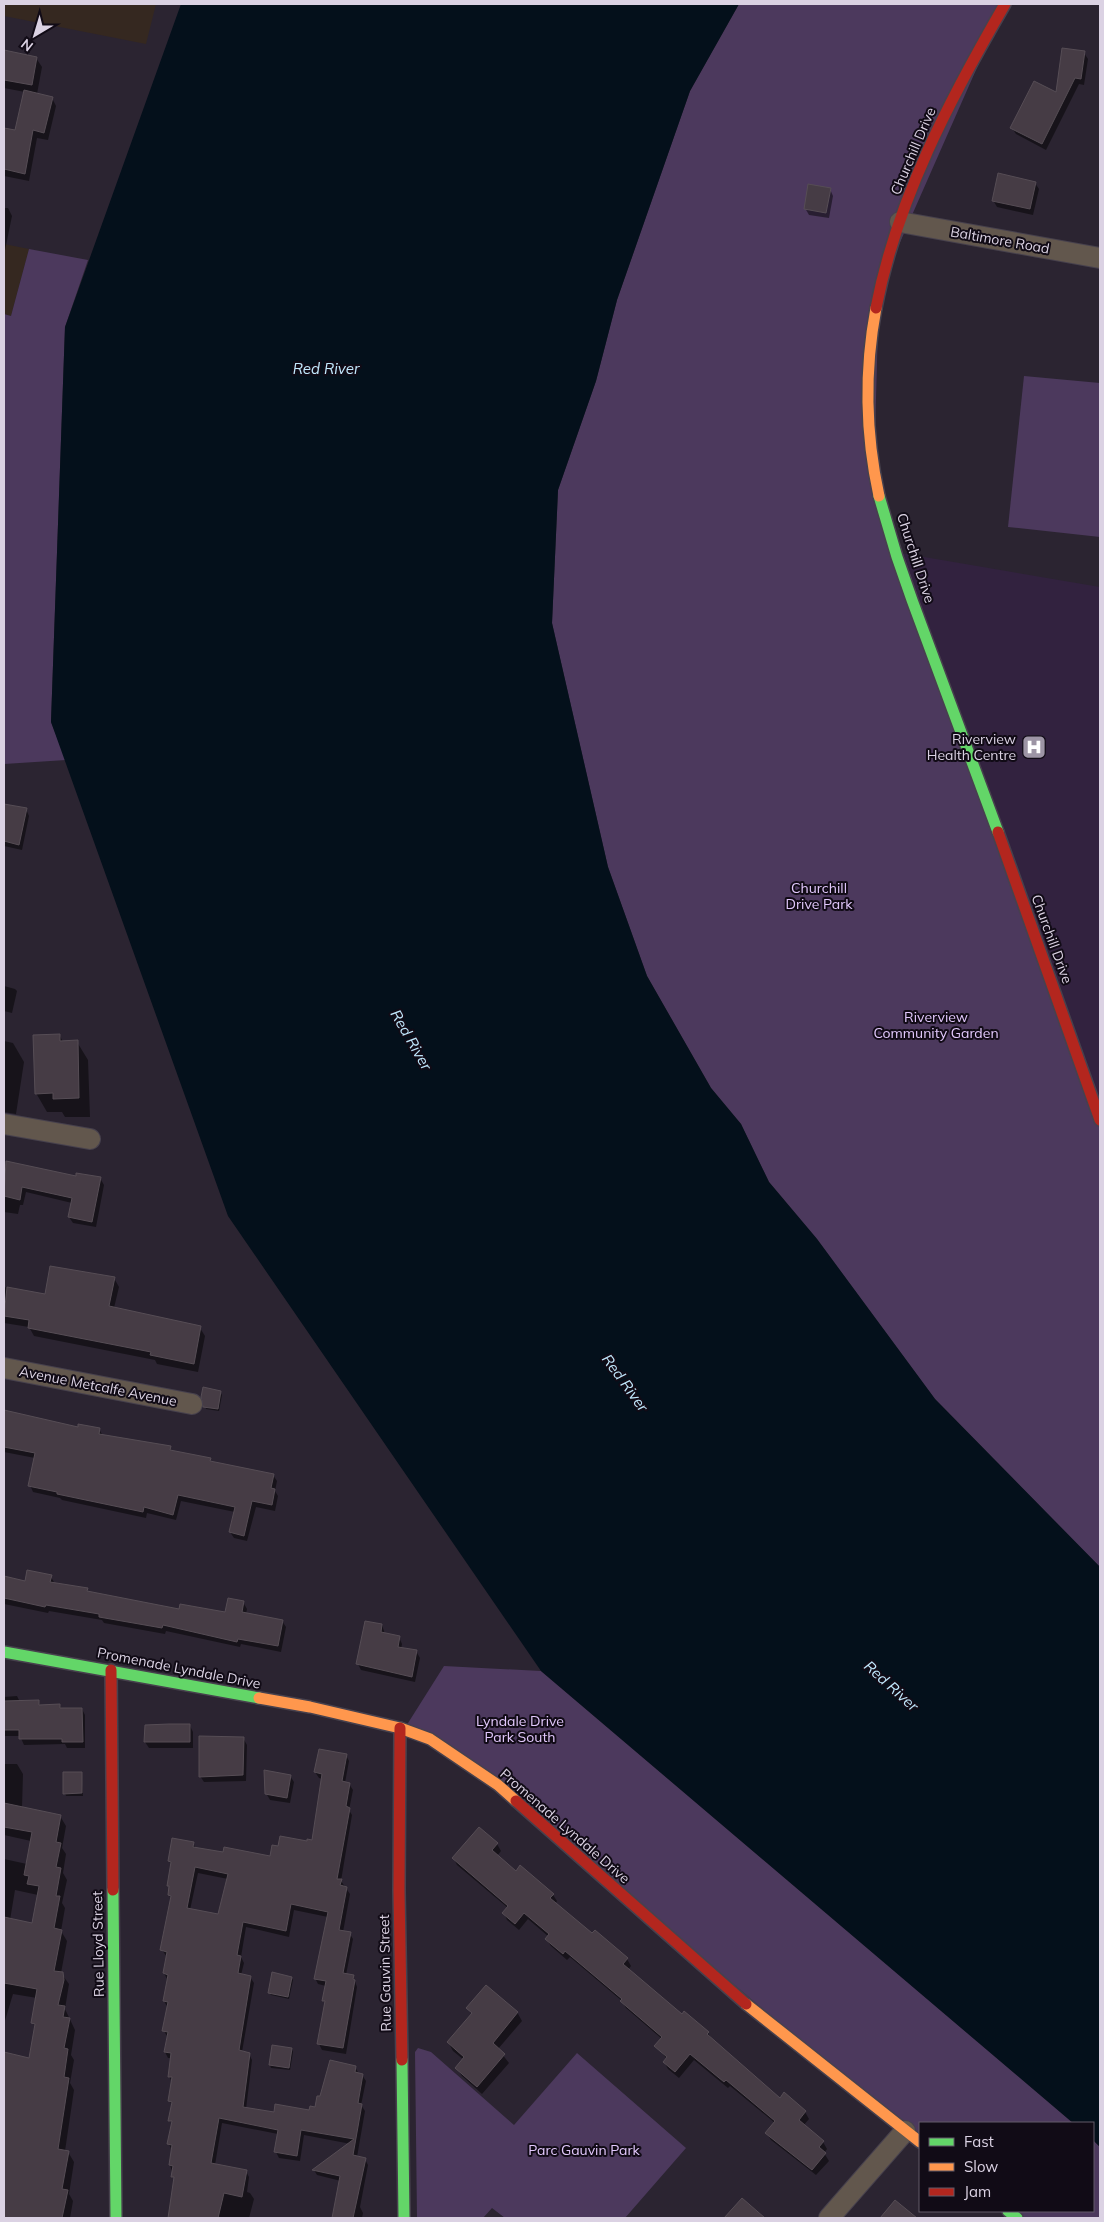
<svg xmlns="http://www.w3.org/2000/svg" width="1104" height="2222" font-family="Mulish,sans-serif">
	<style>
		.commercial { fill: #352820 }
		.built { fill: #32223f }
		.green { fill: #4c395d }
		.water { fill: #04101b }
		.shadow { fill: #0007; fill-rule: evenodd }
		.building { fill: #463c45; stroke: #564d55; fill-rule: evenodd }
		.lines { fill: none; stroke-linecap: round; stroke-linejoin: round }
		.street-casing { stroke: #47414d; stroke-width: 22 }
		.fast-casing { stroke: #47414d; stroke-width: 14 }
		.slow-casing { stroke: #47414d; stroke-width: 14 }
		.jam-casing { stroke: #47414d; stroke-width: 14 }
		.street { stroke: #62574d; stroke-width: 20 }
		.fast { stroke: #63d668; stroke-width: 11 }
		.slow { stroke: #ff974d; stroke-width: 11 }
		.jam { stroke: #b3261e; stroke-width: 11 }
		.labels { text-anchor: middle; stroke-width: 4; stroke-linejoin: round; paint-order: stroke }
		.street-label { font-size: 14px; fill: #dbd2e3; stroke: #110b16 }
		.poi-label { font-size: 14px; fill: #dbd2e3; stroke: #110b16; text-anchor: end }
		.park-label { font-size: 14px; fill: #e2c8fc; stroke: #110b16 }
		.water-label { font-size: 15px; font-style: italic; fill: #c2e9fe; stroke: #110b16 }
	</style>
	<rect width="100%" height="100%" fill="#2b2431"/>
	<!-- commercial -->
	<g class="commercial">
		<path d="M5 4H156L146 44 4 16Z"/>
		<path d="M4 244 29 249 11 316 4 314Z"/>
	</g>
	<!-- built -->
	<path class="built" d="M895 552 1100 587V1120Z"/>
	<!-- green -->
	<g class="green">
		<path d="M739 4H1005L879 290 874 470 1100 1120V1567L935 1399 817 1239 769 1182 741 1124 711 1088 647 976 608 867 552 623 558 490 596 381 617 300 690 91Z"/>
		<path d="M29 249 88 260 65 327 51 722 66 760 4 764V314L11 316Z"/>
		<path d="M1024 376 1100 383V537L1008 527Z"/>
		<path d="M444 1666 541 1671 1073 2123H920V2142L498 1785 403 1731Z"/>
		<path d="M418 2048 431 2052 514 2125 577 2053 686 2148 625 2218H505L492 2208 483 2218H417L415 2052Z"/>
		<path d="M1093 2140 1100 2147V2218H1017L1008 2211H1093Z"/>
	</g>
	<!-- water -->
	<path class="water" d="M181 4H739L690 91 617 300 596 381 558 490 552 623 608 867 647 976 711 1088 741 1124 769 1182 817 1239 935 1399 1100 1567V2147L1093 2140V2123H1073L541 1671 228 1216 51 722 65 327Z"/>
	<!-- shadow -->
	<g class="shadow">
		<path d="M4 52 36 58 42 67 37 94 52 98 56 106 48 140 37 138 29 181 4 176V130L16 132 25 92 4 88Z"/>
		<path d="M1084 53 1088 59 1084 85 1079 84 1046 150 1016 134 1012 128 1056 94Z"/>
		<path d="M1035 183 1039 189 1033 215 997 207 993 200Z"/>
		<path d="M830 189 833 196 829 218 809 215 805 208Z"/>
		<path d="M4 208H8L12 216 4 255Z"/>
		<path d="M4 805 26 809 29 816 22 850 4 846Z"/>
		<path d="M4 986 15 989 17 991 12 1013 4 1011Z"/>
		<path d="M60 1036 63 1042H77L88 1060 90 1117H65L62 1112H47L36 1093Z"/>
		<path d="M4 1041 13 1043 24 1062 16 1114 4 1112Z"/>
		<path d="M4 1166 77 1177 100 1178 104 1185 96 1227 73 1223 69 1217 72 1203 26 1192 23 1205H20L18 1214 4 1212Z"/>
		<path d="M114 1278 119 1287 114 1308 200 1328 205 1336 198 1372 157 1364 155 1360 34 1336 29 1327 4 1323V1287L46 1295Z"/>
		<path d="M220 1392 222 1395 219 1411 206 1409 205 1406Z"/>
		<path d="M4 1411 79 1429H99L103 1436 170 1448 172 1451 210 1459 212 1463 273 1475 277 1481 275 1491 278 1496 275 1511 256 1507 247 1541 234 1538 230 1532 235 1512 181 1501 176 1520 147 1513 146 1518 62 1500 60 1498 33 1492 30 1485 35 1458 4 1452Z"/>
		<path d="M51 1577 55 1584 87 1589 89 1593 180 1610 226 1614 243 1602 247 1609 246 1614 282 1621 286 1627 281 1652 241 1644 240 1647 166 1631 165 1634 104 1623 102 1620 49 1611 48 1613 4 1604V1578L26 1582Z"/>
		<path d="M382 1625 385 1634 399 1637 402 1644 401 1649 416 1651 420 1658 415 1682 361 1670 358 1664Z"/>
		<path d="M17 1696 20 1702H38L41 1706H60L62 1709H82L85 1715V1748H67L65 1744 24 1745 20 1736H4V1697Z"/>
		<path d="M190 1726 193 1732V1748H149L145 1742Z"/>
		<path d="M243 1738 247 1745 246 1781 204 1782 200 1776Z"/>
		<path d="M346 1755 349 1761 345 1783 349 1784 353 1790 349 1810 352 1815 341 1881 350 1894 343 1932 350 1934 353 1939 346 1975 353 1976 357 1987 346 2054 322 2050 319 2044 326 2004 324 2001 326 1986 318 1984 315 1978 328 1917 294 1910 289 1937 246 1927 241 1957 244 1963 241 1975 250 1977 254 1983 242 2052 249 2054 252 2060 246 2109 275 2114 310 2112 316 2109 321 2098 355 2067 359 2074 362 2075 366 2081 361 2105 365 2111 357 2157 365 2159 368 2165 360 2207 363 2213 362 2218H333L341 2181 317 2175 314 2170 351 2144 304 2135 300 2161 279 2158 276 2152 278 2134 222 2123 215 2165 246 2171 249 2177 247 2192 250 2193 254 2199 249 2218H169L175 2181 170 2165 172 2151 169 2144 172 2125 170 2120 173 2107 169 2100 172 2082 169 2076 171 2058H168L165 2052 167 2036 164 2031 168 2008 164 2001 167 1979 164 1973 167 1957 162 1950 171 1899 169 1895V1886L172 1866 169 1861 193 1843 196 1849 224 1854 271 1857 279 1847 313 1841 323 1779 319 1778 315 1772ZM198 1873 228 1879 219 1916 190 1910Z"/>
		<path d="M4 1764H17L23 1774 22 1808 60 1816 66 1826 62 1848 66 1854 63 1873 67 1880 62 1903 65 1908 61 1931 67 1941 61 1973 69 1984 65 2009 75 2030 71 2055 74 2060 70 2083 74 2090 65 2151 68 2152 74 2162 69 2194 73 2201 70 2218H4V2054L30 2060 35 2028 33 2023 37 1998 13 1994 4 2024V1966L24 1970 28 1947 4 1942V1859L27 1864 31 1841 4 1835ZM15 1890 38 1895 33 1924 10 1920Z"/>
		<path d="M81 1773 83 1796H66L65 1793Z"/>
		<path d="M290 1776 294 1782 290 1803 270 1800 266 1793Z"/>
		<path d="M479 1828 497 1844 501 1851 497 1856 516 1872 553 1895 557 1901 555 1904 593 1935 595 1932 627 1959 631 1966 628 1970 682 2016 708 2033 711 2038 780 2099 784 2094 805 2112 809 2119 803 2126 823 2142 827 2149 824 2153 829 2161 816 2175 771 2140 767 2133 775 2123 730 2086 728 2088 694 2060 679 2078 668 2069 664 2062 667 2059 656 2046 662 2039 626 2008 622 2001 570 1957 567 1960 551 1946 547 1940 549 1937 528 1919 519 1930 507 1920 504 1913 508 1908 457 1865 454 1859Z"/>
		<path d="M291 1978 293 1980 289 1999 271 1995 269 1992Z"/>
		<path d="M468 2008 517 2012 522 2021 498 2049 509 2063 482 2094 462 2076 457 2068 464 2060 453 2051 448 2042 472 2015Z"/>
		<path d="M292 2049 293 2052 290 2070 271 2068 270 2065Z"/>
	</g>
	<!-- building -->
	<g class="building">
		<path d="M1062 48 1085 51 1081 79 1075 78 1042 144 1010 128 1034 81 1056 92Z"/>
		<path d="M4 50 37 57 32 85 4 80Z"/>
		<path d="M24 90 53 97 44 133 33 130 25 174 4 169V128L15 130Z"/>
		<path d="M998 173 1036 182 1030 209 992 201Z"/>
		<path d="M808 184 831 188 826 213 804 209Z"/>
		<path d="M4 804 27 808 19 845 4 841Z"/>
		<path d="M60 1034V1041L78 1040 79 1098 53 1099V1093L35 1094 33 1035Z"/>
		<path d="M6 1161 76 1176V1173L101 1177 92 1222 68 1217 72 1198 22 1187 20 1200 4 1196Z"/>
		<path d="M50 1266 115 1277 109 1306 201 1326 194 1364 150 1355 151 1352 28 1328 29 1320 4 1316 7 1287 45 1294Z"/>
		<path d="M203 1387 221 1391 218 1409 203 1407 201 1397Z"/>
		<path d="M4 1410 78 1427V1424L100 1428 99 1434 171 1446 170 1450 211 1458 210 1461 274 1474 271 1488 275 1489 272 1505 252 1501 244 1536 229 1532 235 1507 178 1495 173 1515 144 1507 143 1512 57 1494V1492L28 1486 35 1453 4 1447Z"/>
		<path d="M27 1570 52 1575 50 1582 88 1588 87 1591 179 1609 180 1604 225 1612 228 1598 244 1601 242 1612 283 1620 278 1646 238 1639 237 1642 163 1625 162 1628 99 1617V1614L46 1605 45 1607 4 1598V1576L25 1581Z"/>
		<path d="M365 1621 382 1624 381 1632 400 1636 398 1647 417 1650 412 1677 356 1664Z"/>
		<path d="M39 1700V1705L60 1704V1708H82L83 1742H62V1739H19V1730H4V1701Z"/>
		<path d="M169 1724H190V1742H144L145 1725Z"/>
		<path d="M199 1736 244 1737 243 1775 199 1777Z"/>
		<path d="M319 1749 347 1754 342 1781 350 1783 346 1806 350 1808 337 1879H342L340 1885 347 1887 339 1930 351 1932 343 1973 354 1975 353 1979 355 1980 343 2048 317 2044 325 2001H322L326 1981 314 1979 328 1912 291 1904 286 1931 243 1922 237 1955 241 1956 238 1973 251 1976 239 2050 250 2053 243 2107 274 2112 275 2104 309 2110 310 2106 315 2107 317 2096H320L330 2060 356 2066 355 2072 363 2074 358 2103 362 2104 353 2155 366 2158 353 2218H332L340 2176 312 2170 354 2139 301 2130 297 2156 274 2152 278 2130 219 2118 211 2163 247 2170 242 2197 224 2193 218 2218H168L174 2177H171L173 2166 169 2165 172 2145 167 2144 172 2121H168L172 2102 168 2101 172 2077H168L171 2053 164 2052 168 2032 162 2031 168 2002 163 2001 168 1975 163 1973 167 1952 160 1950 171 1896 168 1895 169 1886H167L171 1862 168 1861 172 1838 194 1842 193 1847 223 1852 224 1847 270 1856 272 1845 278 1846 280 1836 307 1841V1839L312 1840 322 1774 314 1772ZM195 1867 228 1874 218 1914 187 1908Z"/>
		<path d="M264 1770 291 1775 287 1798 265 1794Z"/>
		<path d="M63 1772H82V1793L63 1794Z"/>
		<path d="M4 1803 61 1815 56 1842 61 1843 56 1867 61 1868 56 1896H60L54 1928 62 1930 54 1971 63 1972 64 1980 58 2005 65 2006 63 2017 70 2018 64 2048 68 2049 64 2077 69 2078 58 2149 69 2151 62 2189 68 2190 62 2218H4V2052L29 2058 35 2024 31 2023 37 1989 4 1983V1917L32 1923 39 1886 27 1884 29 1876 24 1875 32 1832 4 1827Z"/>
		<path d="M479 1827 498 1843 492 1850 516 1871 520 1865 554 1894 550 1898 592 1933 595 1930 628 1958 623 1964 682 2014 684 2011 709 2032 707 2034 780 2098 784 2092 806 2111 799 2120 824 2141 819 2147 826 2153 812 2170 765 2133 775 2121 726 2080 724 2082 690 2054 675 2072 663 2062 667 2057 654 2046 662 2037 620 2001 622 1999 565 1951 563 1954 545 1939 549 1934 524 1913 515 1924 502 1913 508 1906 452 1858Z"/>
		<path d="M272 1972 292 1977 288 1997 268 1993Z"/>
		<path d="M486 1985 518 2012 493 2043 505 2054 477 2087 455 2068 464 2057 447 2042 472 2013 466 2008Z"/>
		<path d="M272 2045 292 2048 289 2068 269 2065Z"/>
		<path d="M742 2198 765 2218H724Z"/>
		<path d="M895 2200 917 2218H880Z"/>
	</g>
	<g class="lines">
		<!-- street casing -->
		<g class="street-casing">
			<g id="street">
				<path d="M900 222 1100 258"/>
				<path d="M4 1124 90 1139"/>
				<path d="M4 1368 192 1404"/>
				<path d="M829 2218 905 2131"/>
			</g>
		</g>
		<!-- fast casing -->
		<g class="fast-casing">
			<g id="fast">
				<path d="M879 496 897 557 912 600 998 832"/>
				<path d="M4 1652 259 1698"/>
				<path d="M113 1890 116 2218"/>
				<path d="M402 2060 404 2218"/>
				<path d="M1008 2211 1017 2218"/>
			</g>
		</g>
		<!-- slow casing -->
		<g class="slow-casing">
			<g id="slow">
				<path d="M876 308C864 372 865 432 879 496"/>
				<path d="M259 1698 310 1707 400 1728 430 1739 498 1785 516 1801"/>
				<path d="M746 2004 920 2142"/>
			</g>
		</g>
		<!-- jam casing -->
		<g class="jam-casing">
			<g id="jam">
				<path d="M876 308C897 199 950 99 1005 4"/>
				<path d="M998 832 1100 1120"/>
				<path d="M111 1670 113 1890"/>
				<path d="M400 1728 399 1891 402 2060"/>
				<path d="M516 1801 746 2004"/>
			</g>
		</g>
		<!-- street -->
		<use href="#street" class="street"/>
		<!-- fast -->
		<use href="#fast" class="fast"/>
		<!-- slow -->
		<use href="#slow" class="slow"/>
		<!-- jam -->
		<use href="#jam" class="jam"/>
	</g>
	<!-- icons -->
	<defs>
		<g id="hospital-square" transform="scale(1.25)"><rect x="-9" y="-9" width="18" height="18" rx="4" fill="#9d95a5" stroke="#110b16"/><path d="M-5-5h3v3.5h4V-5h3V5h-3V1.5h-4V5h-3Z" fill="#fff"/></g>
	</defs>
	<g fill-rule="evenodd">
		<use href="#hospital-square" x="1034" y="747"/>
	</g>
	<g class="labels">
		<!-- street labels -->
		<g class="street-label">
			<text transform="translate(913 151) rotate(-67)" y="5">Churchill Drive</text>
			<text transform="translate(1000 240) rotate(10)" y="5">Baltimore Road</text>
			<text transform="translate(916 558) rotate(72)" y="5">Churchill Drive</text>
			<text transform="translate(1052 939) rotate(70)" y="5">Churchill Drive</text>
			<text transform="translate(98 1386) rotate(11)" y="5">Avenue Metcalfe Avenue</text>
			<text transform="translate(179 1668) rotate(11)" y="5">Promenade Lyndale Drive</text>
			<text transform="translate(565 1826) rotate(41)" y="5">Promenade Lyndale Drive</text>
			<text transform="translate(98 1944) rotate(-91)" y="5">Rue Lloyd Street</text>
			<text transform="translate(385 1973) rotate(-91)" y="5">Rue Gauvin Street</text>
		</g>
		<!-- poi labels -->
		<g class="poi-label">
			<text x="1016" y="744">Riverview<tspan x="1016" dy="16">Health Centre</tspan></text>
		</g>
		<!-- park labels -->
		<g class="park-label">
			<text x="819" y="893">Churchill<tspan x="819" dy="16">Drive Park</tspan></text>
			<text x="936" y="1022">Riverview<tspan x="936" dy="16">Community Garden</tspan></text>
			<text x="520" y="1726">Lyndale Drive<tspan x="520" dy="16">Park South</tspan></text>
			<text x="584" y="2155">Parc Gauvin Park</text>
		</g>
		<!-- water labels -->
		<g class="water-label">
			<text x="326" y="374">Red River</text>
			<text transform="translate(411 1040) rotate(60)" y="5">Red River</text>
			<text transform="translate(625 1383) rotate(54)" y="5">Red River</text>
			<text transform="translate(891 1686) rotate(42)" y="5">Red River</text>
		</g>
	</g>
	<!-- border -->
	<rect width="1104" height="2222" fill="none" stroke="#dbd2e3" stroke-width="10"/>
	<!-- legend -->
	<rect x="919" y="2122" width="175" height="90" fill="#110b16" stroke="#625b68"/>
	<rect x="929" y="2138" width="25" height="8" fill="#63d668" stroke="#625b68"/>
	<text x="964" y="2147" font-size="15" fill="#dbd2e3">Fast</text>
	<rect x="929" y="2163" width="25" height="8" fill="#ff974d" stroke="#625b68"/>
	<text x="964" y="2172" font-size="15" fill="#dbd2e3">Slow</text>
	<rect x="929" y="2188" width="25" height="8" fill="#b3261e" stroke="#625b68"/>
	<text x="964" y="2197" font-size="15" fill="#dbd2e3">Jam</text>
	<!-- north arrow -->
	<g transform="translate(35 35) rotate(218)" stroke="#110b16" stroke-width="4" paint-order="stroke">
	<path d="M0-4L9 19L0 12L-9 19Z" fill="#dbd2e3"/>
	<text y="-8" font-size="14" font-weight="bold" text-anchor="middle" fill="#dbd2e3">N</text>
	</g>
</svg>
